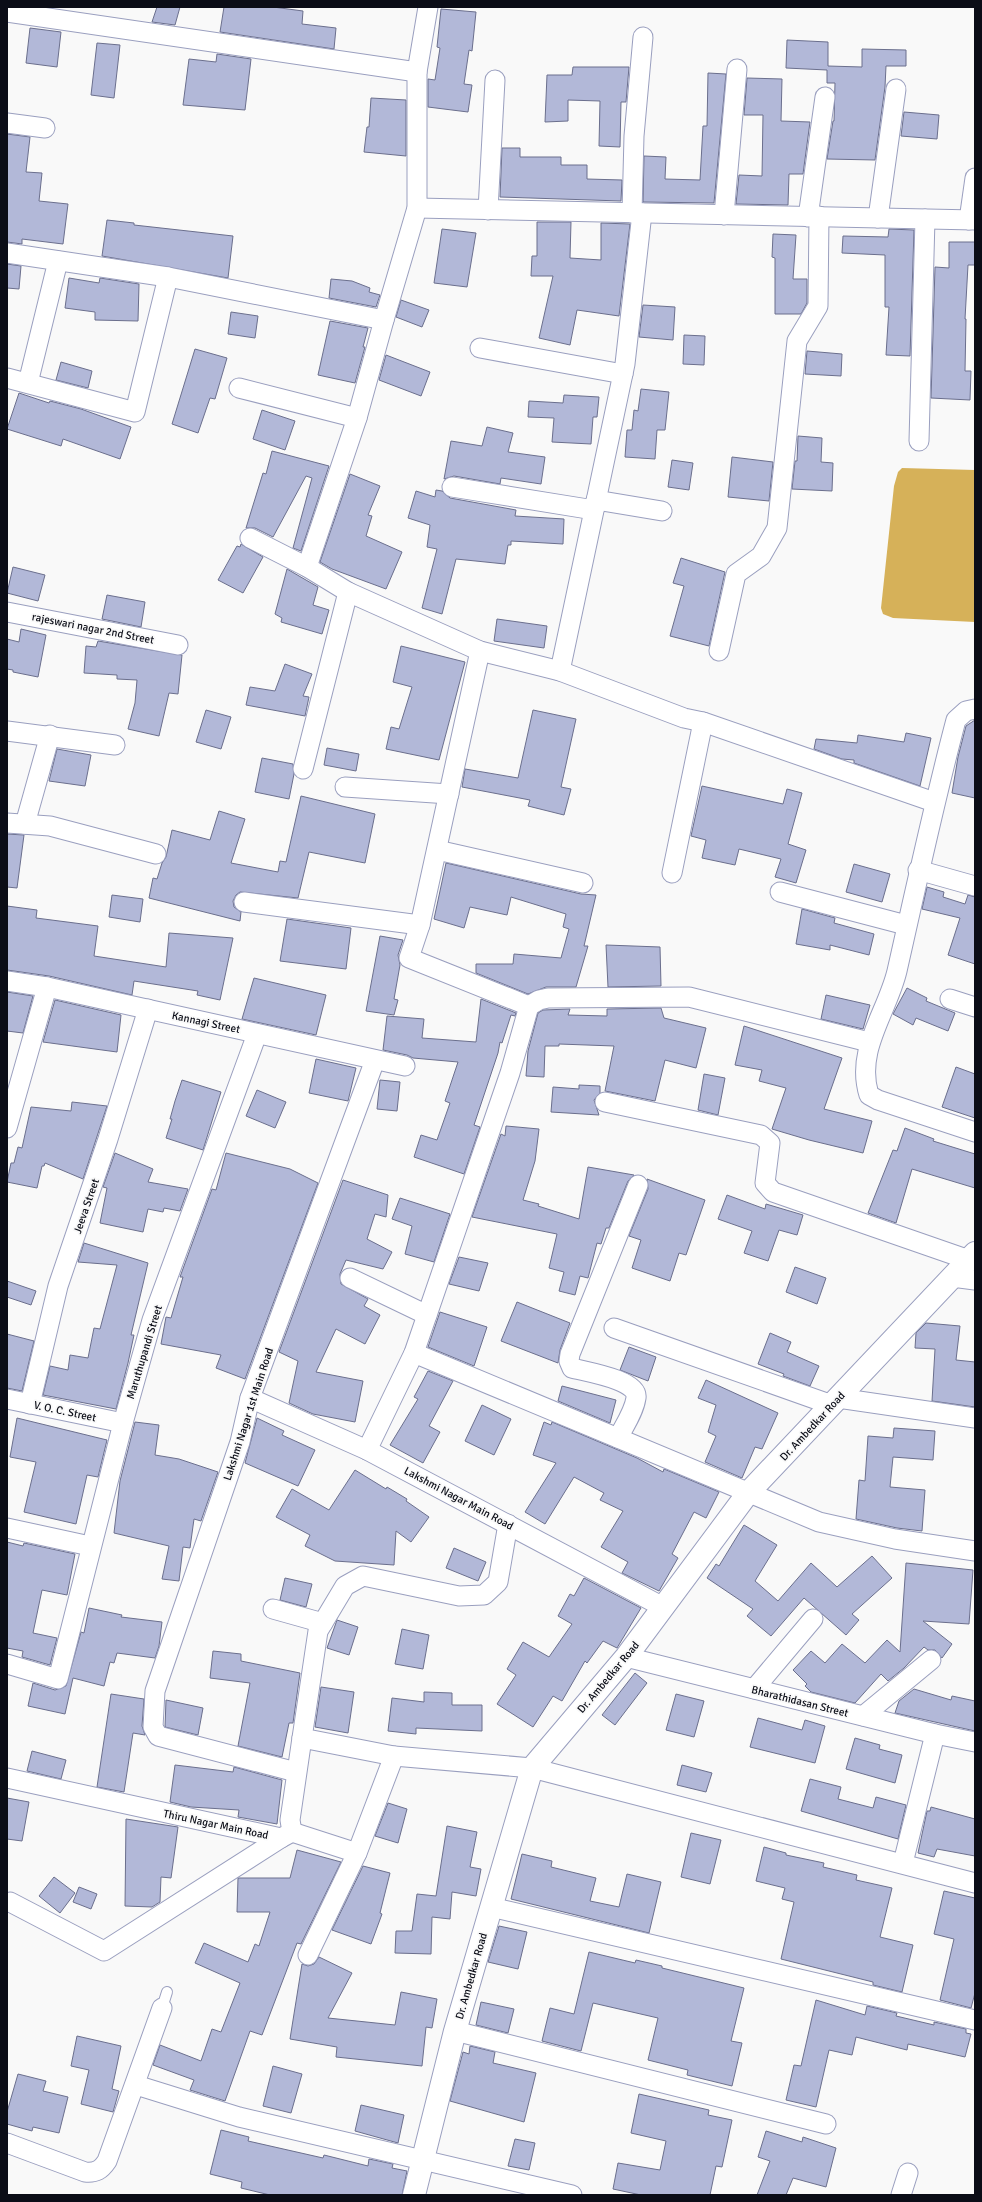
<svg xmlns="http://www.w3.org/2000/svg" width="982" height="2202" font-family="Signika,sans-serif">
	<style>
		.water { fill: #d6b159 }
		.building { fill: #b2b8d8; stroke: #6b6f8d }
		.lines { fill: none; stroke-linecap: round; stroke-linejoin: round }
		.service-casing { stroke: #9a9fbf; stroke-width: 12 }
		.minor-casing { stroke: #9a9fbf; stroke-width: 21 }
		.tertiary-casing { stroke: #9a9fbf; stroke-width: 24 }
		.service { stroke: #fff; stroke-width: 10 }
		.minor { stroke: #fff; stroke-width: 19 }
		.tertiary { stroke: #fff; stroke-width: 22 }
		.labels { text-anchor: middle; stroke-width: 3.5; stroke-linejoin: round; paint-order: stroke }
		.street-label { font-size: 11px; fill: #0b0d17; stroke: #f9f9f9 }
	</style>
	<rect width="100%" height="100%" fill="#f9f9f9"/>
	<!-- water -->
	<path class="water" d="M902 468 975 470V622L893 618 883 614 881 608 882 599 894 486 898 472Z"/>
	<!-- building -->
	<g class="building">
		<path d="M157 7H180L175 25 152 22Z"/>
		<path d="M224 7H273L303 11 302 24 336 28 334 49 220 32Z"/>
		<path d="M441 9 476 12 472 51 469 50 464 84 472 85 468 112 428 107V79L435 80 440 48 437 47Z"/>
		<path d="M30 28 61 32 57 67 26 63Z"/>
		<path d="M787 40 828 42V66L862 67V49L906 50V66H886L885 87 875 160 827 159 833 121H834L835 83H827V70L786 68Z"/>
		<path d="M97 43 120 45 114 98 91 95Z"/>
		<path d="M217 54 251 59 245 110 183 105 189 59 216 62Z"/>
		<path d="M573 67H629L626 102H621L620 147 599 146 600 101 568 100V121L545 122 547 75H572Z"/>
		<path d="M708 73 726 74 714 203 643 202 644 156 666 157 665 179 700 180 703 126H707Z"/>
		<path d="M747 78 782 79 781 121 810 122 803 174H789L788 205 736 204 739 175 762 176 763 115H744Z"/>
		<path d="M371 98 406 100V156L364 152 367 127H369Z"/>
		<path d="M904 112 939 115 937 139 901 136Z"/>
		<path d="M7 134 30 137 26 172 42 173 39 201 68 204 63 244 22 239V244L7 242Z"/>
		<path d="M502 148H520V157H561V165H587V179L622 180 621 201 500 197Z"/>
		<path d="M107 220 134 223V225L233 236 228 278 102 256Z"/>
		<path d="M537 222H571L570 258 601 260V223L630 224 619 316 577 310 570 345 539 338 553 276H531L532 256H537Z"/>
		<path d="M442 229 476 233 467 287 434 283Z"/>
		<path d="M889 229 914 230 910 356 886 355 889 307H885V255L842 253 843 236 888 237Z"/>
		<path d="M773 234 796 235 793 279H807V303L801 314H775V258L772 257Z"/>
		<path d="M949 242H975V265H968L965 319H966L965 371H971L970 400 931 398 935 267 949 268Z"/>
		<path d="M7 264 21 266 19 289 7 288Z"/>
		<path d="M69 278 99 283 100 278 139 284 138 321 95 320V312L65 308Z"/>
		<path d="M331 279 352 281 370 288 369 292 380 295 376 307 329 298Z"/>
		<path d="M401 300 429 310 422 327 396 317Z"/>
		<path d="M643 305 675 307 673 340 639 337Z"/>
		<path d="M231 312 258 316 255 338 228 334Z"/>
		<path d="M330 321 368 328 363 347H365L355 383 318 375Z"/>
		<path d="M684 335 705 336 704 365 683 364Z"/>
		<path d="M195 349 227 358 215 399 210 398 198 433 172 424Z"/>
		<path d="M807 351 842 354 841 376 805 374Z"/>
		<path d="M386 355 430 372 421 396 379 380Z"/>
		<path d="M61 362 92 371 88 388 56 380Z"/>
		<path d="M641 389 669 392 665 430H657L655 459 625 457 627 430H632L634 410 638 411Z"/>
		<path d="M19 393 49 403 50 401 81 409 131 427 120 459 63 439 61 446 7 429Z"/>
		<path d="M564 395 599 397 597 417H593L591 444 552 442 554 418 528 417 529 401 563 403Z"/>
		<path d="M262 410 295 421 285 450 253 439Z"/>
		<path d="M487 427 513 433 508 452 545 457 541 484 501 478 500 484 454 476 444 479 451 441 482 446Z"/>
		<path d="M798 436 822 438 821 462 833 463 832 491 792 489 795 461H797Z"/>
		<path d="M272 451 329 466 301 551 293 548 312 478 306 476 273 537 255 528H246L263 473 266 474Z"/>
		<path d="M732 457 773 462 769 501 728 497Z"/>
		<path d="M672 460 693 463 689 490 668 487Z"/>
		<path d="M350 474 380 486 368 515 372 516 366 536 402 552 386 589 332 569 320 562Z"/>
		<path d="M436 490 442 491 450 498 516 510 515 516 564 519 563 544 511 541V545H508L505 564 456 559 442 614 422 608 437 549 427 547 430 525 408 518 416 491 435 497Z"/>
		<path d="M241 544 263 557 243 593 218 580 237 546 240 547Z"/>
		<path d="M681 558 725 572 709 646 670 636 684 586 673 583Z"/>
		<path d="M13 567 45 575 38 601 7 593Z"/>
		<path d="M287 569 318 587 313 605 329 610 322 634 281 622 282 618 275 614Z"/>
		<path d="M107 595 145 602 141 627 102 619Z"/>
		<path d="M497 619 547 626 544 648 494 641Z"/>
		<path d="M21 629 46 635 38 677 13 672V670L7 669V639L19 642Z"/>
		<path d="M98 641 182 655 178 694 169 693 159 736 128 729 135 703 137 680 117 679V675L84 673 86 646 96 647Z"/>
		<path d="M401 646 465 662 439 760 386 749 391 727 399 729 412 687 393 682Z"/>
		<path d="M285 664 312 674 303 696 309 697 305 716 246 705 250 687 275 691Z"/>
		<path d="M206 710 231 717 221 749 196 742Z"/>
		<path d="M533 710 576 719 561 787 571 789 564 815 528 806 530 800 462 787 465 769 518 778Z"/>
		<path d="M975 720V798L952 793 958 757 966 726Z"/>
		<path d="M906 733 931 738 920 786 854 763V760L842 759 814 749 816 739 857 743 858 735 904 742Z"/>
		<path d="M327 748 359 754 356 771 324 765Z"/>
		<path d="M57 749 91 755 85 786 49 781Z"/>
		<path d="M262 758 293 764 294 774 289 799 255 792Z"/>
		<path d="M702 786 783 804 787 789 802 793 788 844 806 850 796 883 775 877 781 859 739 849 735 865 702 858 706 840 691 836Z"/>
		<path d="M301 796 375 814 365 863 309 852 298 898 240 892 236 895 233 901 234 907 241 912 240 921 149 898 153 878 157 879 162 863 166 857 172 830 210 840 219 811 245 819 231 863 278 872 280 861 286 862Z"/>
		<path d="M7 834 24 835 17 888 7 887Z"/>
		<path d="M446 863 581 894 596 895 584 946H588L576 987H546L528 994 476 973V964H513L514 954 561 958 569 929 563 927 566 914 511 897 507 915 470 907 464 928 434 919Z"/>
		<path d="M854 864 890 874 882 902 846 892Z"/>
		<path d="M927 887 944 892 943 897 965 904 968 895 975 897V964L948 955 960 918 922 909Z"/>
		<path d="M112 895 143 899 140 922 109 917Z"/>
		<path d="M7 906 37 910 36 918 98 926 94 956 166 967 169 933 233 938 220 1000 197 995 198 991 134 981 132 995 49 976 7 970Z"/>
		<path d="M802 909 835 918 834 923 874 934 869 955 830 945V950L796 944Z"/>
		<path d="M287 919 351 928 346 969 280 961Z"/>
		<path d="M380 936 403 940 398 955 400 965 394 999 398 1000 394 1015 366 1011Z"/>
		<path d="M606 945 660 947 661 986 608 987Z"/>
		<path d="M254 978 326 995 316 1035 242 1019Z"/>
		<path d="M907 988 927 998 926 1001 955 1013 948 1031 916 1018 913 1025 893 1014Z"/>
		<path d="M7 992 33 996 23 1033 7 1031Z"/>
		<path d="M826 995 870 1005 863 1029 821 1019Z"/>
		<path d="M481 999 516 1013 515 1016 511 1015 502 1043 500 1042 498 1053 474 1125 480 1127 464 1174 414 1157 421 1135 437 1140 450 1103 445 1101 458 1062 413 1058 407 1055 383 1050 387 1016 424 1019 422 1038 476 1042Z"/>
		<path d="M55 1000 121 1015 117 1052 43 1042Z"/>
		<path d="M661 1008 664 1018 706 1028 696 1068 665 1060 655 1101 605 1091 614 1046 559 1044V1046H545L544 1077 526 1076 528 1051 538 1013 543 1010 570 1009 568 1015 607 1016V1009Z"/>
		<path d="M744 1026 842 1058 824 1109 872 1121 863 1153 809 1140 772 1129 786 1088 759 1081 762 1070 735 1065Z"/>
		<path d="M316 1059 356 1068 348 1101 309 1093Z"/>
		<path d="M956 1067 975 1074V1118L942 1107Z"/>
		<path d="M704 1074 725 1078 718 1115 698 1110Z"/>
		<path d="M182 1080 221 1092 203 1150 166 1138 172 1119H170L175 1101Z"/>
		<path d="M380 1080 400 1082 397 1111 377 1109Z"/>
		<path d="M579 1085 600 1086V1093L594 1100 599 1115 551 1112 553 1087 579 1089Z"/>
		<path d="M257 1090 286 1102 275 1128 246 1116Z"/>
		<path d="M72 1102 107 1106 83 1179 45 1163 44 1166H42L37 1188 7 1182 11 1163H14L18 1147 22 1148 31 1107 71 1111Z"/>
		<path d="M506 1126 539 1129 535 1161 523 1200 539 1204 538 1206 579 1219 588 1167 634 1175 628 1181 609 1228H606L601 1244 597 1243 588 1278 580 1276 575 1295 559 1291 564 1272 549 1268 557 1234 472 1217 501 1134 505 1136Z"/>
		<path d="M905 1128 934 1139 933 1141 975 1154V1188L912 1169 896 1223 868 1213 893 1150 897 1151Z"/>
		<path d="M115 1153 153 1169 148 1182 188 1189 180 1211 164 1208 163 1212 148 1209 143 1232 100 1223 107 1188 103 1187Z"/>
		<path d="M226 1153 290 1169 318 1183 245 1379 216 1368 221 1355 161 1344 166 1317 171 1318 183 1277H180L212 1189 216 1190Z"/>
		<path d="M647 1179 705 1200 686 1255 679 1253 670 1281 632 1268 641 1240 629 1236 648 1189Z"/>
		<path d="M343 1180 388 1195 386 1217 375 1214 367 1239 392 1252 383 1269 346 1260 340 1274 341 1284 368 1299 364 1306 380 1315 365 1344 336 1329 316 1372 363 1381 355 1422 313 1414 289 1403 298 1361 279 1352Z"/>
		<path d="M727 1195 765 1209 766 1204 803 1215 797 1235 779 1230 768 1261 744 1253 752 1231 718 1219Z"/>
		<path d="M400 1198 450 1214 434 1262 405 1254 412 1226 392 1219Z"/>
		<path d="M84 1243 148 1263 131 1335H134L128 1363 116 1409 43 1395 50 1366 68 1370 70 1355 88 1358 94 1328 100 1329 117 1265 78 1262Z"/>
		<path d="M459 1257 488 1263 479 1291 449 1284Z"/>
		<path d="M795 1267 826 1278 817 1304 786 1292Z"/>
		<path d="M7 1281 36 1291 31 1305 7 1297Z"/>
		<path d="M517 1302 570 1323 560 1350 558 1363 501 1341Z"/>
		<path d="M440 1312 487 1327 474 1366 428 1347Z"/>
		<path d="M926 1323 960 1326 956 1360 975 1362V1407L932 1401 935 1349 915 1348 916 1333Z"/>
		<path d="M770 1333 791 1342 787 1352 819 1366 810 1386 783 1376 784 1374 758 1364Z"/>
		<path d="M7 1334 34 1341 22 1391 7 1388Z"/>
		<path d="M629 1347 656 1357 648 1381 620 1370Z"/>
		<path d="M428 1371 453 1381 429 1426 440 1432 423 1463 390 1445 418 1399 414 1397Z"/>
		<path d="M706 1380 778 1413 762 1449 755 1447 742 1478 705 1462 716 1436 708 1432 716 1405 698 1398Z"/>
		<path d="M562 1386 616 1400 610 1423 558 1401Z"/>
		<path d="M482 1405 511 1419 494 1455 465 1441Z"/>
		<path d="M17 1418 107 1440 98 1477 87 1475 76 1524 24 1512 36 1462 10 1457Z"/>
		<path d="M257 1418 284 1431 282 1435 315 1450 298 1486 245 1463Z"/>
		<path d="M135 1422 159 1425 155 1455 179 1459 218 1472 201 1521 194 1519 190 1548 183 1547 179 1581 162 1579 169 1546 114 1533 120 1481Z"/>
		<path d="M544 1422 551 1425 552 1422 637 1458 663 1472 664 1469 719 1492 706 1518 694 1512 672 1554 678 1558 659 1591 622 1573 628 1562 601 1547 623 1511 600 1500 604 1493 574 1477 545 1524 525 1512 556 1463 533 1455Z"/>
		<path d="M894 1428 935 1431 933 1460 893 1457 890 1487 925 1490 922 1531 897 1528 856 1519 859 1480 865 1481 868 1436 893 1438Z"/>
		<path d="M355 1470 386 1489 387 1487 407 1499 406 1501 429 1517 411 1542 396 1531 394 1565 335 1561 305 1546 310 1535 276 1517 292 1489 329 1510Z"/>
		<path d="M744 1525 777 1545 755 1581 778 1601 811 1563 837 1587 872 1556 892 1578 852 1614 859 1620 846 1635 804 1598 771 1636 747 1616 753 1609 707 1578 716 1564 719 1566Z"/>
		<path d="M7 1542 23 1546 24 1543 75 1554 67 1595 42 1590 33 1633 57 1638 50 1665 22 1657 23 1651 7 1648Z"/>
		<path d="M454 1548 486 1562 478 1581 446 1568Z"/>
		<path d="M906 1563 973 1570 969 1624 923 1621 952 1644 942 1658 935 1650H928L924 1647 904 1668 888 1681 881 1674 855 1703 811 1692 805 1686 807 1684 793 1670 811 1651 825 1663 842 1644 865 1663 887 1640 900 1652Z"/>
		<path d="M285 1578 312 1584 306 1607 280 1600Z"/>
		<path d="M584 1578 641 1608 617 1648 603 1641 587 1663 585 1661 562 1701 553 1696 533 1727 497 1704 516 1675 507 1669 523 1642 549 1657 572 1624 558 1616 570 1594 574 1596Z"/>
		<path d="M89 1608 122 1615 121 1617 162 1622 159 1646 155 1658 117 1653 114 1663 110 1662 104 1686 73 1678 65 1714 28 1706 33 1683 55 1690 66 1686 81 1632 84 1633Z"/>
		<path d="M337 1620 358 1627 349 1655 327 1648Z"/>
		<path d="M402 1629 429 1635 423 1669 395 1664Z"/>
		<path d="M213 1651 241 1654V1661L300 1673 293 1723H289L282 1757 238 1746 250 1683 210 1678Z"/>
		<path d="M635 1673 647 1683 615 1725 602 1715Z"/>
		<path d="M321 1687 354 1692 348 1733 315 1727Z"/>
		<path d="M914 1689 951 1700 952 1696 975 1701V1731L895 1713 899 1701Z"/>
		<path d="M424 1692 452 1693V1705H482V1731L416 1728V1734L388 1731 392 1698 424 1702Z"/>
		<path d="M111 1694 144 1699 142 1726 145 1735 133 1733 124 1792 97 1787Z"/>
		<path d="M676 1694 704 1701 694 1737 666 1730Z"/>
		<path d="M166 1700 203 1708 198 1735 165 1727Z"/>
		<path d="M758 1718 802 1730 805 1720 825 1726 815 1763 750 1747Z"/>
		<path d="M855 1738 880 1745 879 1749 902 1755 895 1783 846 1769Z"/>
		<path d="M32 1751 66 1760 61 1779 27 1771Z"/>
		<path d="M175 1765 233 1772 234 1767 282 1780 277 1824 238 1817 239 1810 191 1807 170 1802Z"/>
		<path d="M682 1765 712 1773 706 1792 677 1785Z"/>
		<path d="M810 1779 841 1787 838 1799 873 1808 876 1797 906 1805 898 1839 801 1811Z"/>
		<path d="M7 1798 29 1802 22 1841 7 1839Z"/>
		<path d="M388 1803 407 1809 398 1843 375 1836Z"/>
		<path d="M931 1807 975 1819V1856L937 1849 934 1857 918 1853 927 1811H930Z"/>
		<path d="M126 1819 178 1827 171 1878 161 1877 160 1902 152 1907 125 1906Z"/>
		<path d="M447 1826 477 1832 470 1867 481 1869 476 1896 452 1892 450 1919 432 1917 431 1954 395 1953 396 1931H412L417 1894 436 1896Z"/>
		<path d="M691 1833 721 1840 710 1884 681 1877Z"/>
		<path d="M764 1847 786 1853V1855L824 1863 823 1867 857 1875 856 1880 892 1888 880 1937 913 1945 902 1992 873 1985V1982L781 1959 794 1902 782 1899 785 1888 756 1881Z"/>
		<path d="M297 1850 341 1862 301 1944 297 1943 262 2035 250 2031 225 2101 190 2090 194 2080 153 2065 160 2045 201 2061 212 2029 221 2032 240 1983 195 1963 204 1943 248 1962 255 1944 259 1946 270 1912H237L238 1878H290Z"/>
		<path d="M522 1854 552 1861 551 1867 596 1878 590 1901 619 1907 627 1874 661 1882 649 1933 511 1899Z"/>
		<path d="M363 1866 390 1873 380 1913 382 1914 371 1944 332 1930Z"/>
		<path d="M54 1877 75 1893 60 1913 39 1896Z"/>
		<path d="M79 1887 97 1894 91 1909 73 1902Z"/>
		<path d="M944 1891 975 1898V1993L971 2008 940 2000 954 1939 934 1934Z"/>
		<path d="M499 1926 527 1932 518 1969 488 1962Z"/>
		<path d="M589 1952 635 1963 636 1960 662 1966V1968L744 1988 731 2041 742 2043 732 2086 687 2075 688 2070 648 2060 658 2018 593 2003 581 2051 542 2041 550 2008 574 2014Z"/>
		<path d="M319 1957 352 1973 328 2018 395 2025 401 1992 437 1999 432 2028 426 2027 422 2066 336 2057 337 2047 290 2039 302 1964 308 1966 314 1964Z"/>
		<path d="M816 2000 865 2015 867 2006 897 2013 896 2016 934 2025V2022L966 2029V2033L971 2034 965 2057 908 2044 907 2050 856 2037 852 2055 829 2050 816 2107 786 2100 794 2065 801 2066Z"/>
		<path d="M481 2002 514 2009 508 2033 476 2025Z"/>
		<path d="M77 2036 121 2046 112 2089 119 2091 113 2112 81 2104 89 2070 71 2066Z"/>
		<path d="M470 2046 495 2052 493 2063 536 2073 524 2122 450 2101 463 2052 469 2054Z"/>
		<path d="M273 2066 302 2074 291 2113 263 2106Z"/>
		<path d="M18 2074 46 2081 43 2091 68 2097 59 2133 33 2127 32 2131 7 2124V2112Z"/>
		<path d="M639 2094 709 2110 708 2115 732 2120 722 2167 716 2166 710 2195H641L613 2189 618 2163 660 2170 666 2141 631 2133Z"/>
		<path d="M361 2105 404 2115 398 2143 355 2131Z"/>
		<path d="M221 2130 249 2137 248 2141 323 2158 324 2155 368 2166 369 2159 393 2164 392 2168 407 2171 402 2195H270L241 2188 242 2182 210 2174Z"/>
		<path d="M766 2131 802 2142 803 2137 836 2148 826 2187 793 2178 786 2195H757L770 2161 758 2157Z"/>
		<path d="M515 2139 535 2143 529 2170 508 2166Z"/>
	</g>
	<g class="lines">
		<!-- service casing -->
		<g class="service-casing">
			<path id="service" d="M162 2008 167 1992"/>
		</g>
		<!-- minor casing -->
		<g class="minor-casing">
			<g id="minor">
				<path d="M7 12 417 72"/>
				<path d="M7 123 45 128"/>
				<path d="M417 208 975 220"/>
				<path d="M488 210 495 80"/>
				<path d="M632 213 634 136 643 37"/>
				<path d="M724 215 737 69"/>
				<path d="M808 217 825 97"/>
				<path d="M878 218 896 89"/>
				<path d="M969 220 975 178"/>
				<path d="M7 253 168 277 384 320"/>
				<path d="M480 348 623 374"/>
				<path d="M7 378 135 412 168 277"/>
				<path d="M28 383 58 261"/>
				<path d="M239 388 357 418"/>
				<path d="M919 441 925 219"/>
				<path d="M452 487 594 510"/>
				<path d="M596 500 662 511"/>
				<path d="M250 538 307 567 348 592 480 651 560 671 684 718 703 722 934 802"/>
				<path d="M307 567 357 418 384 320 417 208V72L428 7"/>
				<path d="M7 612 178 645"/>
				<path d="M480 651 420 925 409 958 529 1006"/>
				<path d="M719 651 736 574 761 556 777 528 797 341 818 306 819 216"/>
				<path d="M560 671 625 364 642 213"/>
				<path d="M975 709 966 711 956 720C934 803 916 887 897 971 887 1013 855 1050 869 1095L878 1100 975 1132"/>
				<path d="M7 731 115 745"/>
				<path d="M303 769 348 592"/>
				<path d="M345 787 449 794"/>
				<path d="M7 823 50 826 156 854"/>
				<path d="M25 824 50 735"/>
				<path d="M437 850 583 883"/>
				<path d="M918 870 975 886"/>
				<path d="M672 873 703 722"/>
				<path d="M780 892 906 925"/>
				<path d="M244 902 420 925"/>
				<path d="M7 981 47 987 405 1066"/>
				<path d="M950 999 975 1007"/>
				<path d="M605 1102 761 1135 770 1143 765 1183 773 1192 969 1260"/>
				<path d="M7 1128 47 987"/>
				<path d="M952 1277 975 1280"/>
				<path d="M350 1278 427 1315"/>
				<path d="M614 1328 832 1405"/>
				<path d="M414 1353 819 1522 895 1539 975 1551"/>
				<path d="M250 1398 367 1450 663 1607"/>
				<path d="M838 1398 975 1418"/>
				<path d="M7 1399 123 1423"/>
				<path d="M30 1404 58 1286 108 1139 148 1009"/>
				<path d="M618 1438C624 1426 634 1412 636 1398 639 1380 587 1372 572 1368L569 1361 570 1354 638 1185"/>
				<path d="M367 1450 414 1353 510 1073 529 1006 539 1000 548 998 689 997 869 1042"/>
				<path d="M7 1528 90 1546"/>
				<path d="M273 1609 323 1623"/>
				<path d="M626 1657 935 1734 975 1742"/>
				<path d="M7 1664 58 1679 123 1423 152 1320 257 1034"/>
				<path d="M754 1689 813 1619"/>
				<path d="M863 1716 931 1660"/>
				<path d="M302 1738 318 1631 345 1586 363 1576 459 1596 484 1595 498 1582 508 1524"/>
				<path d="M296 1772 158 1736 153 1727 155 1691 240 1442 250 1398 375 1060"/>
				<path d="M7 1778 281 1838 292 1832 290 1820 302 1738 394 1756 532 1768 975 1883"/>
				<path d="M292 1832 357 1853"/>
				<path d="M903 1863 935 1734"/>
				<path d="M10 1902 104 1951 281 1838"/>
				<path d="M491 1907 975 2020"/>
				<path d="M308 1955 357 1853 394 1756"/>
				<path d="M455 2031 826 2124"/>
				<path d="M136 2085 239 2117 572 2195"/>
				<path d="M7 2143 85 2172C96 2173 101 2170 107 2161L162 2008"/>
				<path d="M901 2195 908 2173"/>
			</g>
		</g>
		<!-- tertiary casing -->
		<g class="tertiary-casing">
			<path id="tertiary" d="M414 2195 455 2031 532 1768 626 1657 748 1493 975 1253"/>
		</g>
		<!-- service -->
		<use href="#service" class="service"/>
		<!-- minor -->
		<use href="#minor" class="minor"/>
		<!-- tertiary -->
		<use href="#tertiary" class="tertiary"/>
	</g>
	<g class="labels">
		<!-- street labels -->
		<g class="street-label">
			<text transform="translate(93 628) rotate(11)" y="4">rajeswari nagar 2nd Street</text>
			<text transform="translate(206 1022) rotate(12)" y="4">Kannagi Street</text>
			<text transform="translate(86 1206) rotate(-71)" y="4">Jeeva Street</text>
			<text transform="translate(144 1352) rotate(-73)" y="4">Maruthupandi Street</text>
			<text transform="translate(65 1411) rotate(12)" y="4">V. O. C. Street</text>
			<text transform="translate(248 1414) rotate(-72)" y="4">Lakshmi Nagar 1st Main Road</text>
			<text transform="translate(812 1426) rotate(-47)" y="4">Dr. Ambedkar Road</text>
			<text transform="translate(459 1498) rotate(28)" y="4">Lakshmi Nagar Main Road</text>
			<text transform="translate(608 1677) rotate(-50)" y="4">Dr. Ambedkar Road</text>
			<text transform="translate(800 1701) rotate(14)" y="4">Bharathidasan Street</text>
			<text transform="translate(216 1824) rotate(12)" y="4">Thiru Nagar Main Road</text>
			<text transform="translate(471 1976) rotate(-74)" y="4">Dr. Ambedkar Road</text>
		</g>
	</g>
	<!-- border -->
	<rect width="982" height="2202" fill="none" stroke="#0b0d17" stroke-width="16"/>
</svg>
